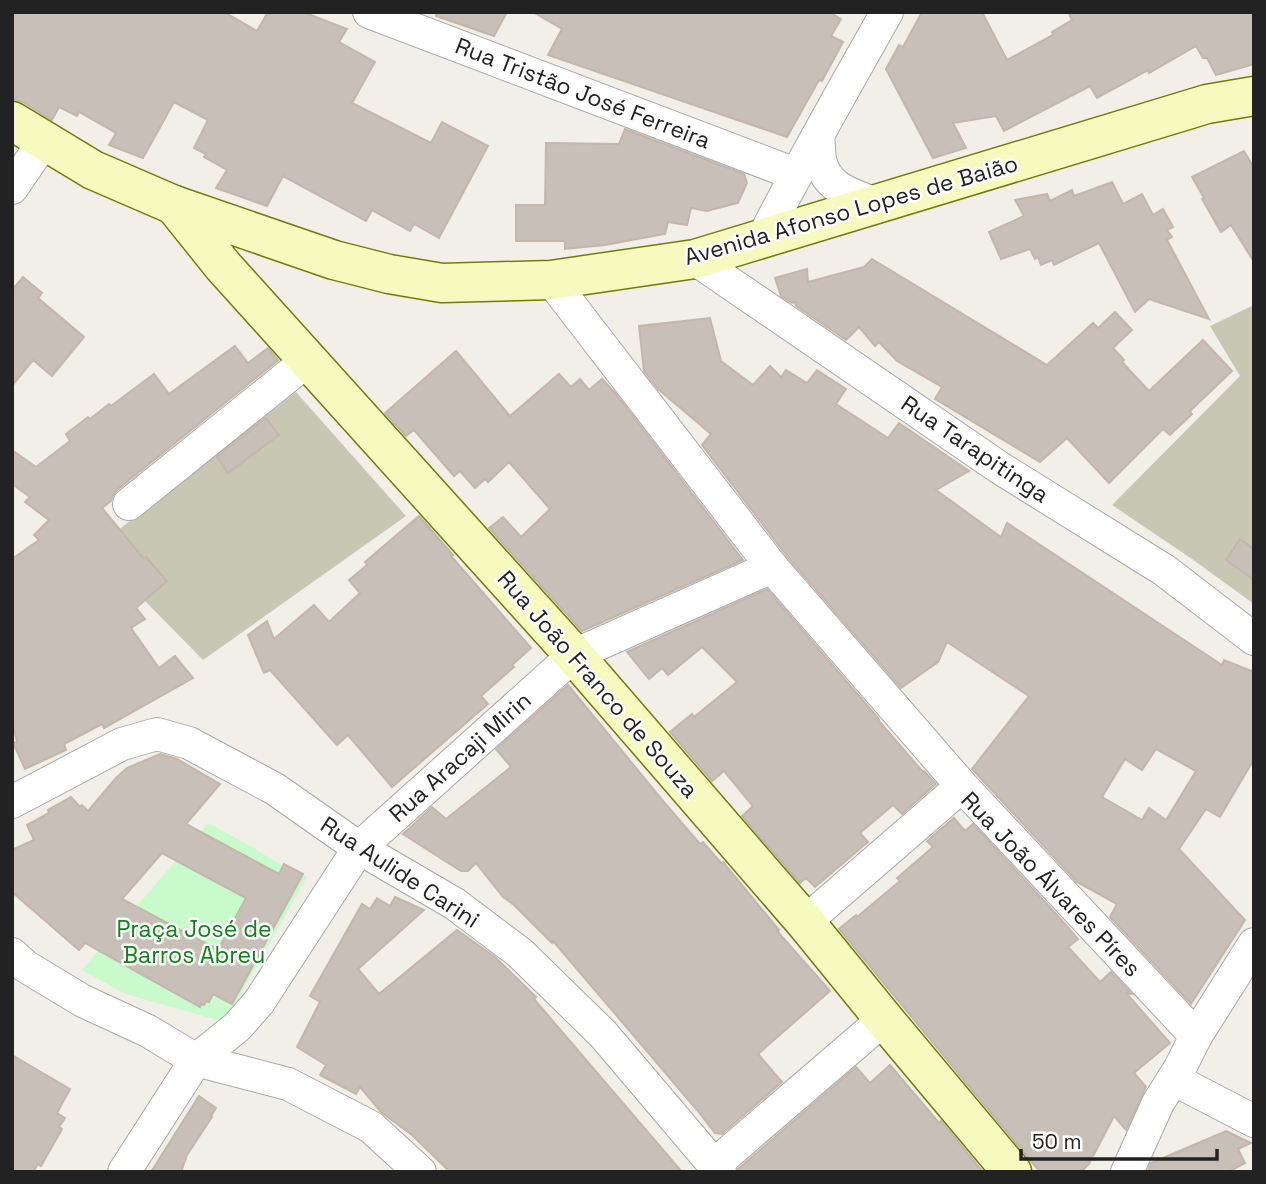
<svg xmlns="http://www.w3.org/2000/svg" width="1266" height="1184" font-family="'Space Grotesk',sans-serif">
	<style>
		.construction { fill: #c7c7b4 }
		.park { fill: #c8facc }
		.building { fill: #c7bfb8; stroke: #c4b6ab; stroke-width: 2; fill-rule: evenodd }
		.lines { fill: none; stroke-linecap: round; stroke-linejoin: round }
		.street-casing { stroke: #a9a9a9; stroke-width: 34 }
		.secondary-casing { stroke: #707d05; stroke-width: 41 }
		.street { stroke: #fff; stroke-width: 32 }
		.secondary { stroke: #f7fabf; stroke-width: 38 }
		.labels { text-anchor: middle; stroke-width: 5; stroke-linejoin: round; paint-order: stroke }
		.street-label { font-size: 23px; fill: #222; stroke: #fff }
		.park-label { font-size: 23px; fill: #0c8416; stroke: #fff }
	</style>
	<rect width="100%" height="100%" fill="#f2efe9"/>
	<!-- construction -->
	<g class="construction">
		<path d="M1254 305V604L1192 559 1112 505 1240 376 1210 326Z"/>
		<path d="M296 392 406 516 203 660 94 549Z"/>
	</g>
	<!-- park -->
	<path class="park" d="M208 823 256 849V850L290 870 307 877 225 1022 136 997 122 992 82 970Z"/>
	<!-- building -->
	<g class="building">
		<path d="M12 12H224L257 31 268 12H303L347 29 339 42 375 62 352 103 431 143 442 122 488 146 439 238 414 224 410 231 372 210 366 221 283 176 267 206 216 188 227 170 204 157 206 154 194 148 208 120 174 102 143 158 109 145 116 133 79 112 77 116 59 107 52 120 23 102 12 99Z"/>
		<path d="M436 12H507L494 36 436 16Z"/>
		<path d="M533 12H829L841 19 831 36 843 42 822 81 819 80 787 137 548 55 562 29Z"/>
		<path d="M922 12H982L1007 60 1053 35 1052 32 1072 20 1068 12H1254V64L1216 75 1207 58H1203L1196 46 1149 73 1148 70 1097 98 1090 86 1004 131 996 116 953 123 966 148 933 158 886 69 899 45 903 47Z"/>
		<path d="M625 129 744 174 747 183 738 203 707 211 691 208 687 225 668 222 665 234 605 245 565 249V241H516V205H545L546 143 619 144Z"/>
		<path d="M1244 151 1254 168V262L1231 225 1221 232 1202 199 1204 198 1192 177Z"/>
		<path d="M1112 182 1123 204 1142 194 1153 215 1163 209 1173 227 1167 230 1172 237 1167 240 1209 319 1149 299 1135 312 1099 243 1054 265 1052 260 1041 265 1038 257 1035 259 1030 249 1001 259 989 232 1024 216 1015 200 1047 194 1050 201 1072 190 1074 196Z"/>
		<path d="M872 259 1047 365 1093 323 1098 328 1115 312 1132 330 1113 348 1124 360 1122 362 1149 391 1203 340 1232 371 1190 411 1192 414 1170 435 1163 429 1109 483 1067 438 1040 462 935 399 942 387 897 361 879 342 875 346 859 327 846 340 796 306 795 302 792 303 781 296 775 278 807 269 808 282 864 267Z"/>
		<path d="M23 277 42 293 38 298 84 337 52 376 33 360 12 386V290Z"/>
		<path d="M710 318 721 361 753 385 770 366 781 377 786 370 807 383 817 370 846 389 836 404 888 438 899 423 969 471 936 490 1001 537 1007 523 1222 665 1224 660 1254 672V759L1220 817 1206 809 1179 849 1245 920 1191 1004 1110 917 1117 904 1077 882 972 769 1029 696 947 642 938 662 901 688 786 555 702 445 711 434 658 389 644 371 639 326ZM1156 749 1196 771 1166 820 1149 808 1142 820 1102 797 1125 759 1142 770Z"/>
		<path d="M235 346 248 363 268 348 278 360 117 490 112 497 111 501 102 508 144 559 146 557 167 581 136 608 145 619 131 628 159 668 175 656 193 678 104 728 102 724 85 733 64 744 66 750 25 769 13 743 17 742 12 722V559L39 540 34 535 49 520 25 502 30 497 12 484V450L36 467 70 441 66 434 88 417 90 419 109 404 111 406 154 374 169 394Z"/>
		<path d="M456 351 510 416 559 374 571 387 580 379 589 390 602 379 616 394 743 560 582 631 489 528 503 517 521 537 550 509 509 462 488 482 485 479 475 488 460 471 454 476 414 430 406 436 385 413Z"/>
		<path d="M266 418 279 435 228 473 217 457Z"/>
		<path d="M419 516 453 555 451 556 531 648 512 665 514 667 481 696 488 704 392 787 348 735 337 745 270 670 264 673 248 635 267 621 274 639 314 605 329 622 360 593 349 580 367 565 365 562Z"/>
		<path d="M1240 539 1254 549V580L1226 560Z"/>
		<path d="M767 589 879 719 878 720 923 772 924 771 936 784 902 814 893 805 860 833 868 842 815 887 806 878 800 883 742 816 752 807V805L724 771 712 781 670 732 692 714 694 717 737 682 702 647 668 675 662 668 649 679 627 652Z"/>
		<path d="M568 685 663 801 700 844 703 842 721 863 723 862 779 930 777 931 830 991 758 1054 782 1082 722 1134 715 1133 697 1110 553 941 552 943 514 905 503 897 476 863 468 871H461L403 834 432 807 446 819 511 767 496 749Z"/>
		<path d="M160 754 177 759 220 784 186 824 279 874 284 864 303 874 232 1004 213 994 209 1002 206 1001 204 1005 201 1004 200 1007 85 943 79 950 12 892V850L34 840 27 825 49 813 48 810 71 797 80 807 82 805 88 811 116 778 127 768ZM162 853 246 898 218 950 122 899Z"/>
		<path d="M954 818 965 831 973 824 1057 915 1078 939 1068 947 1100 982 1111 972 1132 994 1126 993 1170 1043 1134 1073 1146 1087 1126 1130 1114 1116 1089 1164 1081 1172H1040L839 929 856 915 857 917 900 881 897 878 933 847 927 841Z"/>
		<path d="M395 897 424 910 358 969 379 994 457 930 495 957 536 997 534 999 682 1172H450L412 1135 381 1112 360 1087 356 1094 320 1075 326 1065 297 1047 320 1002 310 996 362 904 370 909 377 898 390 906Z"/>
		<path d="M12 1055 70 1089 57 1113 65 1118 59 1127 62 1129 41 1166 38 1164 33 1172H12Z"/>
		<path d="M890 1065 939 1123 941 1121 983 1172H738V1169L856 1067 870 1083Z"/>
		<path d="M199 1096 216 1108 211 1116 212 1117 187 1155 181 1172H151Z"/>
		<path d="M1226 1131 1251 1143 1238 1149 1245 1163 1228 1172H1147L1151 1163Z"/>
	</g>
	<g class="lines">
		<!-- street casing -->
		<g class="street-casing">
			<g id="street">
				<path d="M369 12 795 174"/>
				<path d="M818 136C819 144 819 152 820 160 827 189 851 194 876 204"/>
				<path d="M12 188 44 141"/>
				<path d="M763 238C802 161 845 87 887 12"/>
				<path d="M695 259 1000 468 1164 570 1254 639"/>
				<path d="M551 280 772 567 962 786 1196 1036"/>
				<path d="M129 504 308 360"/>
				<path d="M12 802 122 744 157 734 189 743 275 789 359 848 455 904 520 953 603 1034 720 1172"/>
				<path d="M805 922 962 786"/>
				<path d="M12 954 25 966 83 1001 148 1031 196 1060 288 1084 371 1127 420 1172"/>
				<path d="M1173 1079 1254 1121"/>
				<path d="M714 1165 884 1019"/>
				<path d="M124 1172 196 1060 237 1027 259 1002 359 848 574 655 772 567"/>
				<path d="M1127 1172 1158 1103 1180 1068 1196 1036 1254 944"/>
			</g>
		</g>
		<!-- secondary casing -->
		<g class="secondary-casing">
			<g id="secondary">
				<path d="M12 121 93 170 174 205 334 260 389 274 442 283 551 280 695 259 1207 104 1254 96"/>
				<path d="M174 205 223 266 574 655 805 922 884 1019 1012 1172"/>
			</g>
		</g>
		<!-- street -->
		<use href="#street" class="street"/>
		<!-- secondary -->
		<use href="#secondary" class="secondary"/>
	</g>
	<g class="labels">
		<!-- street labels -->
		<g class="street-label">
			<text transform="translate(583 93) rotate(21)" y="8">Rua Tristão José Ferreira</text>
			<text transform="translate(851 210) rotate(-16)" y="8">Avenida Afonso Lopes de Baião</text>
			<text transform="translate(975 449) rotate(34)" y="8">Rua Tarapitinga</text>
			<text transform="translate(598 684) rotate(49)" y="8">Rua João Franco de Souza</text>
			<text transform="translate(460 757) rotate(-42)" y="8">Rua Aracaji Mirin</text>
			<text transform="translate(400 872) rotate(33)" y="8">Rua Aulide Carini</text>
			<text transform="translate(1051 884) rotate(46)" y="8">Rua João Álvares Píres</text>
		</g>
		<!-- park labels -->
		<g class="park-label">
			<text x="194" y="937">Praça José de<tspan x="194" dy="26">Barros Abreu</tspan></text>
		</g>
	</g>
	<!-- border -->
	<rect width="1266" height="1184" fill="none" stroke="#222222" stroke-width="28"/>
	<!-- scale -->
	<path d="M1021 1149v10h196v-10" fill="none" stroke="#222222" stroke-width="3.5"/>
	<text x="1032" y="1149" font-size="21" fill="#222222" stroke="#ffffff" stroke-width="5" paint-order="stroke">50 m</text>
</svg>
